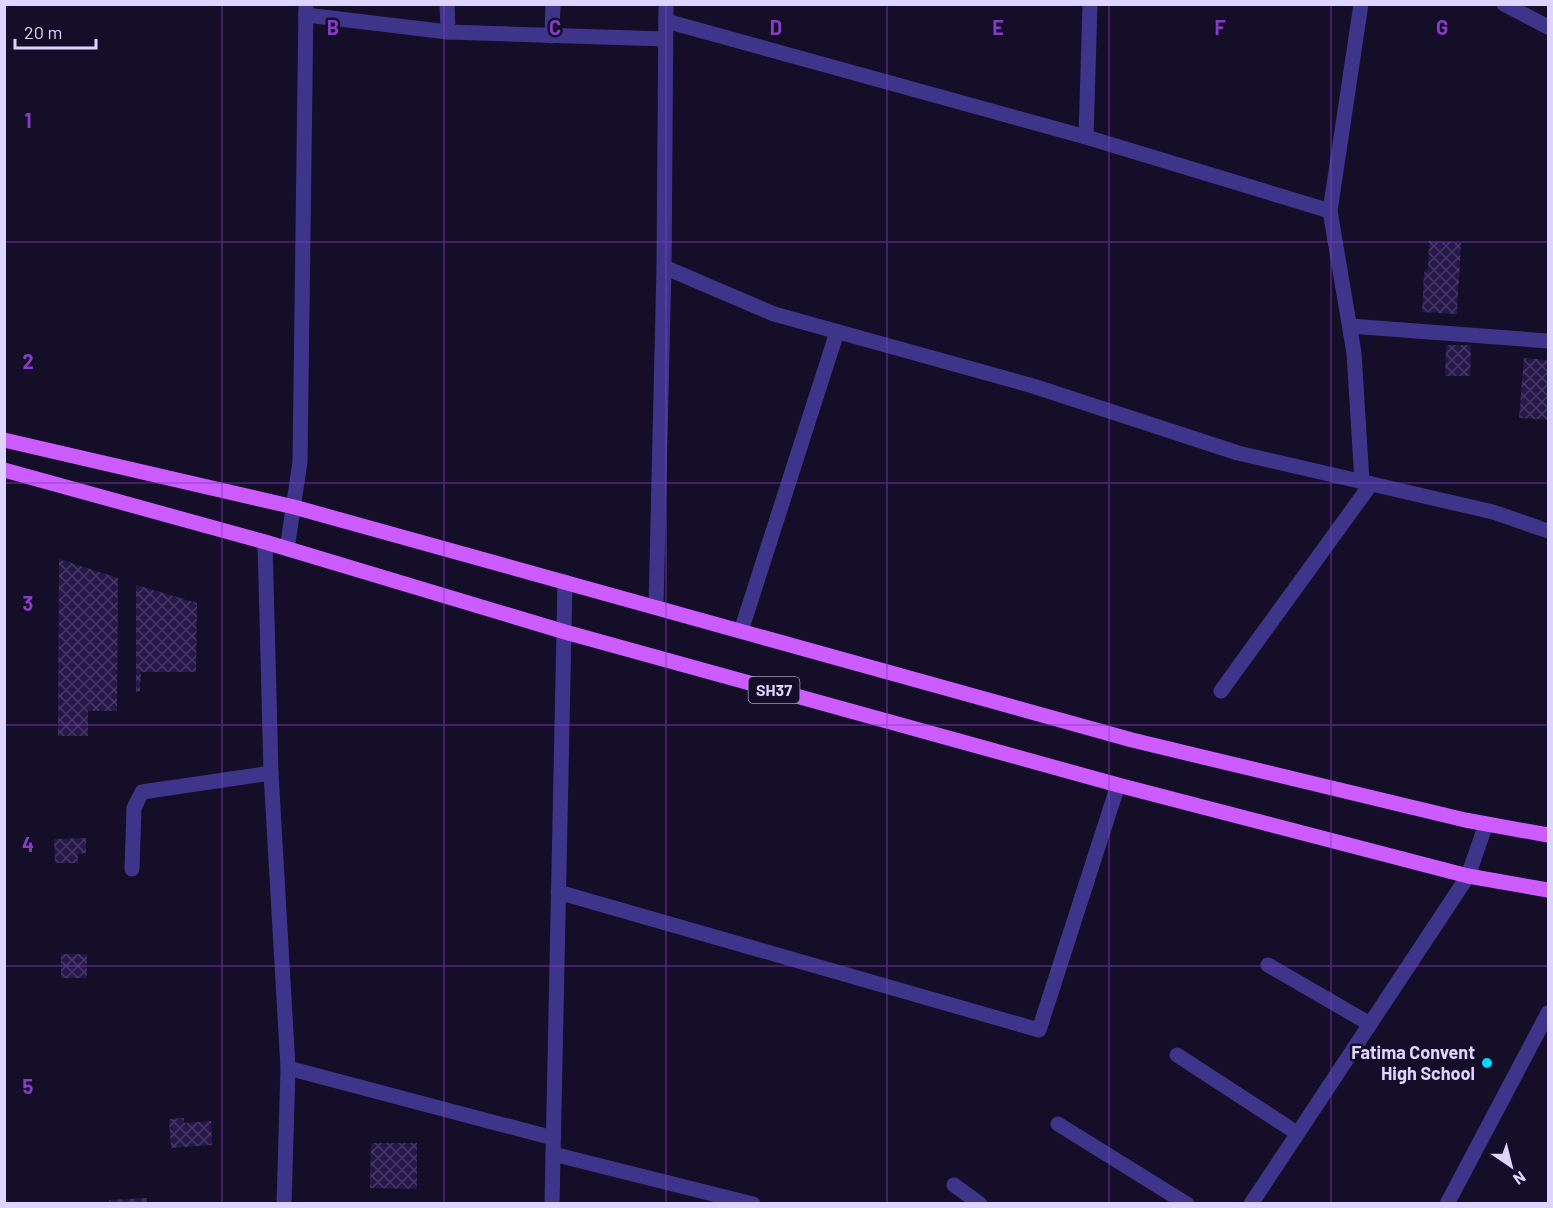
<svg xmlns="http://www.w3.org/2000/svg" width="1553" height="1208" font-family="Barlow,sans-serif">
	<style>
		.building { fill: url(#building-cross-hatch) }
		.lines { fill: none; stroke-linecap: round; stroke-linejoin: round }
		.lane { stroke: #3e358b; stroke-width: 15 }
		.street { stroke: #3e358b; stroke-width: 15 }
		.primary { stroke: #cc5cff; stroke-width: 15 }
		.grid { fill: none; stroke: #853dc5; stroke-width: 1.5; stroke-opacity: 0.55 }
		.poi-dot { fill: #01d6ff; stroke: #140e28; stroke-width: 2 }
		.labels { text-anchor: middle; stroke-width: 5; stroke-linejoin: round; paint-order: stroke }
		.shield { fill: #140e28; stroke: #a199be; stroke-width: 1.5 }
		.shield-label { font-size: 16px; font-weight: bold; fill: #ddd5ff }
		.poi-label { font-size: 18px; font-weight: bold; fill: #ddd5ff; stroke: #140e28; text-anchor: end }
		.grid-label { font-size: 20px; text-anchor: middle; font-weight: bold; fill: #853dc5; stroke: #140e28; stroke-width: 5; stroke-linejoin: round; paint-order: stroke }
	</style>
	<defs>
		<pattern id="building-cross-hatch" width="8" height="8" patternUnits="userSpaceOnUse" patternTransform="scale(1.5)"><rect width="8" height="8" fill="#26184b"/><path d="M0 0l8 8M0 8l8-8" fill="none" stroke="#453966"/></pattern>
	</defs>
	<rect width="100%" height="100%" fill="#140e28"/>
	<!-- building -->
	<g class="building">
		<path d="M1429 241 1461 243 1457 314 1422 312 1424 273 1428 267Z"/>
		<path d="M1446 345H1471L1470 376H1445Z"/>
		<path d="M1524 358 1548 360V420L1519 418Z"/>
		<path d="M59 559 118 578 117 711H88V736H58Z"/>
		<path d="M136 585 197 603 196 672H141L140 691 136 692Z"/>
		<path d="M86 838V853L78 854V863H55L54 839Z"/>
		<rect x="61" y="954" width="26" height="24"/>
		<path d="M184 1118V1123L211 1121 212 1145 171 1148 169 1119Z"/>
		<path d="M371 1143H417V1189L370 1188Z"/>
		<path d="M147 1198V1204H109V1200Z"/>
	</g>
	<g class="lines">
		<!-- lane -->
		<path class="lane" d="M1447 1204 1548 1013"/>
		<!-- street -->
		<g class="street">
			<path d="M447 4 448 32 665 39"/>
			<path d="M1504 4 1548 27"/>
			<path d="M306 15 448 32"/>
			<path d="M666 21 1086 137 1330 211 1354 353 1362 482"/>
			<path d="M552 36 553 4"/>
			<path d="M1086 137 1090 4"/>
			<path d="M1330 211 1361 4"/>
			<path d="M664 267 666 4"/>
			<path d="M1350 326 1548 341"/>
			<path d="M265 542 271 773 288 1068 284 1204"/>
			<path d="M287 549 300 462 306 4"/>
			<path d="M656 607 664 267 774 314 1033 386 1238 453 1493 512 1548 531"/>
			<path d="M741 631 837 332"/>
			<path d="M1221 691 1371 484"/>
			<path d="M132 869 134 808 142 792 271 773"/>
			<path d="M558 892 1039 1030 1118 785"/>
			<path d="M1268 965 1370 1024"/>
			<path d="M1177 1055 1297 1133"/>
			<path d="M288 1068 553 1138"/>
			<path d="M1058 1124 1187 1204"/>
			<path d="M553 1154 753 1204"/>
			<path d="M954 1185 980 1204"/>
			<path d="M552 1204 565 582"/>
			<path d="M1251 1204 1468 876 1486 824"/>
		</g>
		<!-- primary -->
		<g class="primary">
			<path d="M4 440 294 507 1132 740 1465 820 1548 835"/>
			<path d="M4 470 265 542 565 632 1118 785 1468 876 1548 890"/>
		</g>
	</g>
	<!-- grid -->
	<path class="grid" d="M222 4V1204M444 4V1204M666 4V1204M887 4V1204M1109 4V1204M1331 4V1204M4 242H1548M4 483H1548M4 725H1548M4 966H1548"/>
	<!-- markers -->
	<circle class="poi-dot" cx="1487" cy="1063" r="6"/>
	<g class="labels">
		<!-- shield labels -->
		<rect class="shield" x="748.5" y="677" width="51" height="26" rx="4.5"/>
		<g class="shield-label">
			<text x="774" y="696">SH37</text>
		</g>
		<!-- poi labels -->
		<g class="poi-label">
			<text x="1475" y="1059">Fatima Convent<tspan x="1475" dy="21">High School</tspan></text>
		</g>
	</g>
	<g class="grid-label">
		<text x="333" y="35">B</text>
		<text x="555" y="35">C</text>
		<text x="776" y="35">D</text>
		<text x="998" y="35">E</text>
		<text x="1220" y="35">F</text>
		<text x="1442" y="35">G</text>
		<text x="28" y="128">1</text>
		<text x="28" y="369">2</text>
		<text x="28" y="611">3</text>
		<text x="28" y="852">4</text>
		<text x="28" y="1094">5</text>
	</g>
	<!-- border -->
	<rect width="1553" height="1208" fill="none" stroke="#ddd5ff" stroke-width="12"/>
	<!-- north arrow -->
	<g transform="translate(1511 1166) rotate(145)" stroke="#140e28" stroke-width="4.5" paint-order="stroke">
	<path d="M0-4.5L10 22L0 15L-10 22Z" fill="#ddd5ff"/>
	<text y="-9" font-size="16" font-weight="bold" text-anchor="middle" fill="#ddd5ff">N</text>
	</g>
	<!-- scale -->
	<path d="M15 39v9h81v-9" fill="none" stroke="#ddd5ff" stroke-width="3"/>
	<text x="24" y="39" font-size="18" fill="#ddd5ff" stroke="#140e28" stroke-width="4.5" paint-order="stroke">20 m</text>
</svg>
